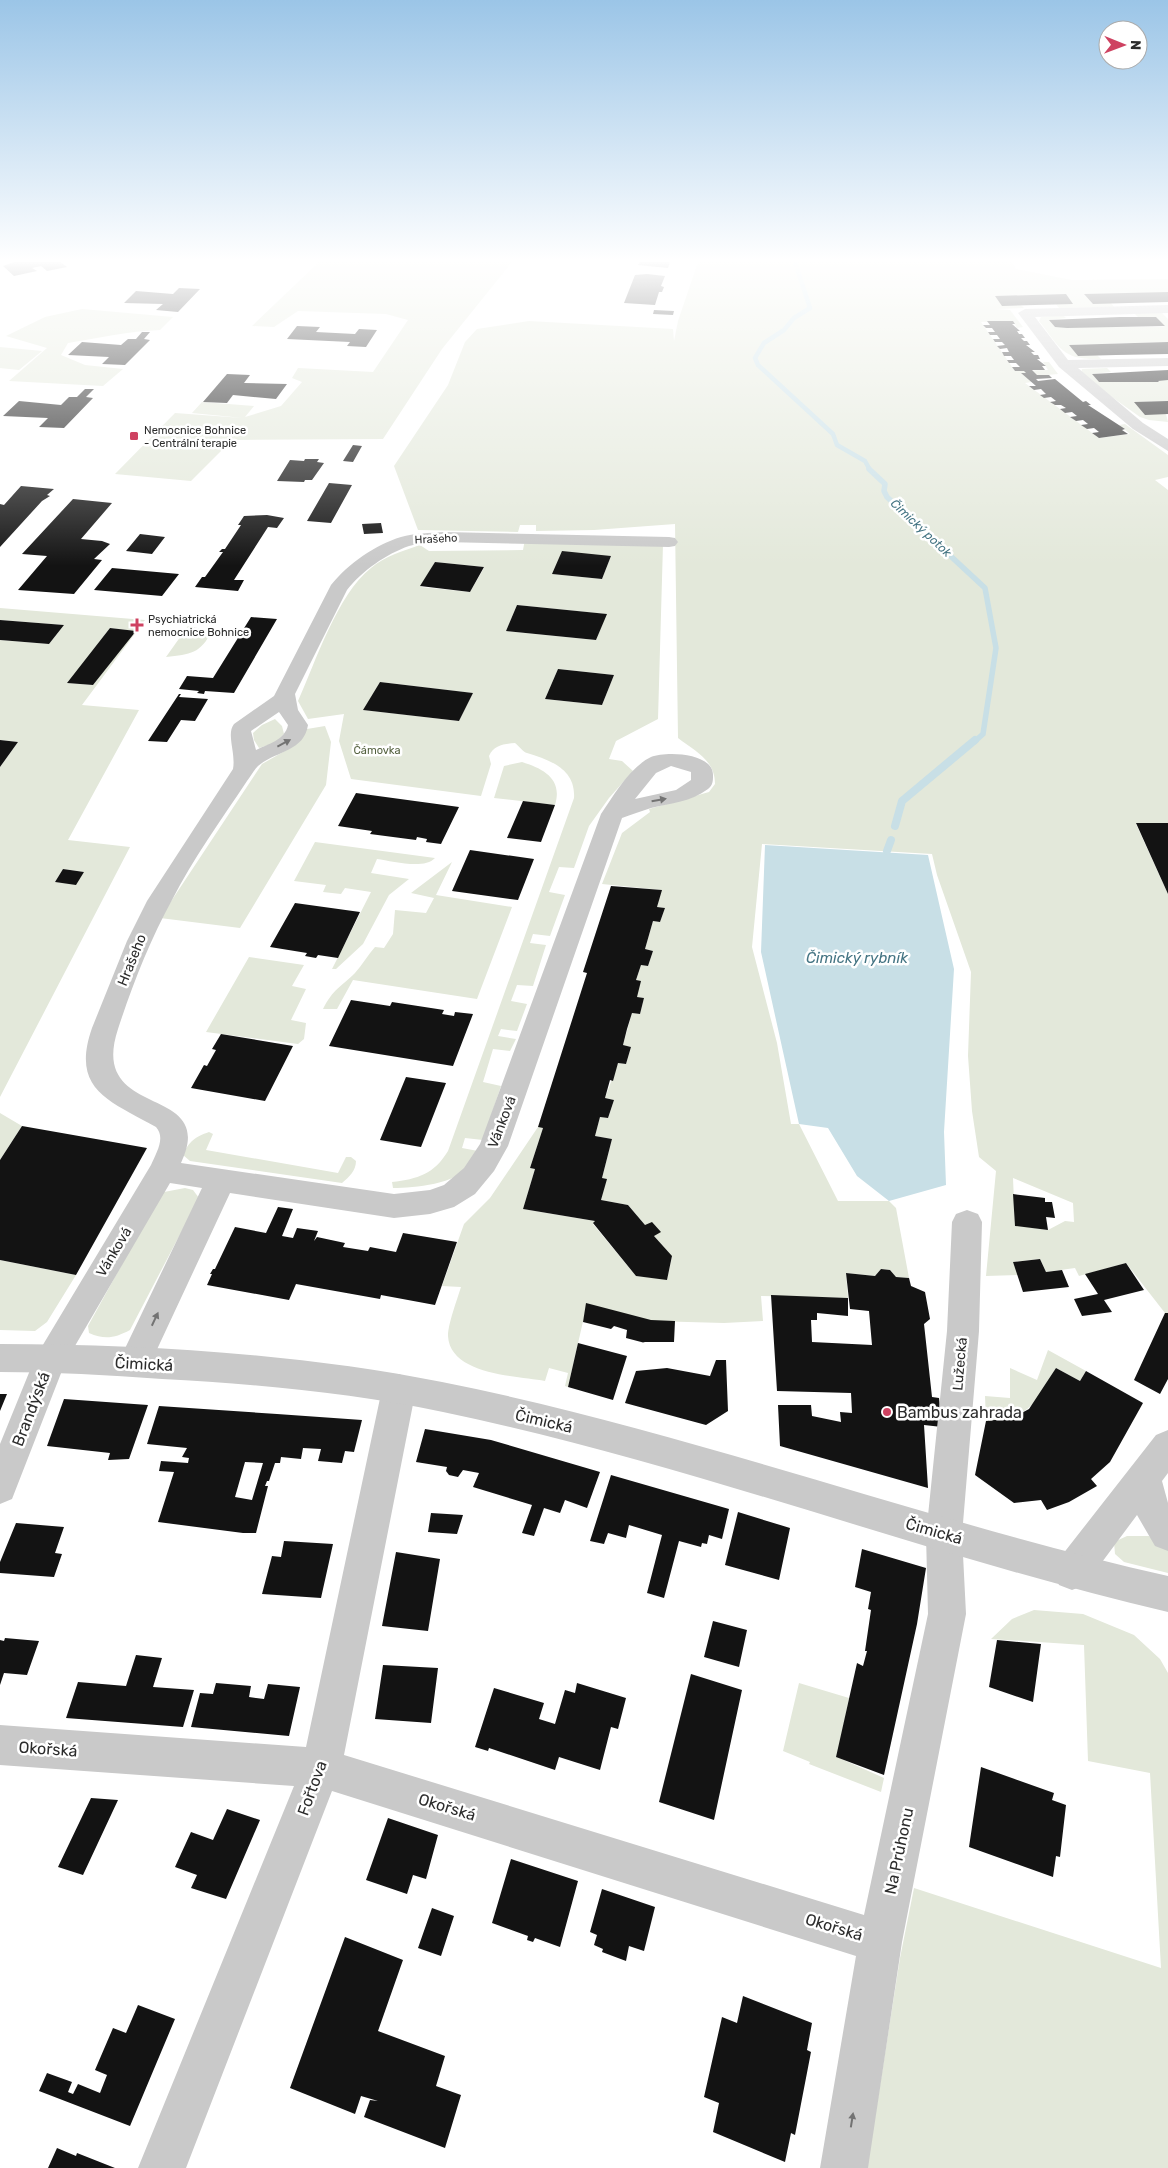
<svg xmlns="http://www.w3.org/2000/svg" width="1168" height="2168" font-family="Rubik,sans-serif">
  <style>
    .green { fill: #e3e8da; fill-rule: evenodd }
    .water { fill: #c8dfe6 }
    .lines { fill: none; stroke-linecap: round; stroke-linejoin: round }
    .stream-far2 { stroke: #c8dfe6; stroke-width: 4.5 }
    .stream-far1 { stroke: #c8dfe6; stroke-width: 5.5 }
    .stream { stroke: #c8dfe6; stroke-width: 8 }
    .building { fill: #131313; fill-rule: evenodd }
    .minor { fill: #c9c9c9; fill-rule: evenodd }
    .tertiary { fill: #c9c9c9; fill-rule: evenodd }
    .oneway { fill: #737373 }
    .poi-dot { fill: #ce4261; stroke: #fff; stroke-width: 2 }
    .labels { text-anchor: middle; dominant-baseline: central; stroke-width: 5; stroke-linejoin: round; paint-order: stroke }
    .far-poi-label { font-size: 11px; fill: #2c2c2c; stroke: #fff; text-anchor: start }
    .far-street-label { font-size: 11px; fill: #2c2c2c; stroke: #fff }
    .far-park-label { font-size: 11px; fill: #54613f; stroke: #fff }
    .far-water-label { font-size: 12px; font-style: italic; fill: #447483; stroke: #fff }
    .street-label { font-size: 14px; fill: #2c2c2c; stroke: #fff }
    .water-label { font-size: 15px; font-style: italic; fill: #447483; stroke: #fff }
    .near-street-label { font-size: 16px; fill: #2c2c2c; stroke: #fff }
    .near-poi-label { font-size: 16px; fill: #2c2c2c; stroke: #fff; text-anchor: start }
  </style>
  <rect width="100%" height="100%" fill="#fff"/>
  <path class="green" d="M319 262H512L442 349 383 439 232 440 191 481 115 474 175 413 243 418 192 413 202 402 254 406 245 417 281 406 302 382 292 378 298 368 373 372 408 320 386 314 298 311 274 327 252 326Z
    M698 262H1012L1016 269 1072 280 1168 279V292L1111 303 1114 307 1059 308 1056 304 1066 294 996 296 1021 305 1024 308 996 309 1010 310 1023 327 1017 328 1013 321 981 322 1015 371 1048 370 1043 362H1049L1058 374 1026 377 1032 382 1025 383 1099 438 1130 434 1119 425 1125 424 1168 455V477L1155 480 1168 490V823L1136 824 1168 894V1313H1165L1126 1263 1079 1276 1075 1268 1046 1272 1040 1259 1013 1262 1018 1275 986 1276 996 1171 979 1157 972 1111 968 1056 971 972 937 875 932 854 762 844 752 947 777 1043 791 1124H799L838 1201H889L896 1208 909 1278 896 1277 890 1270 881 1269 875 1276 846 1273 848 1298 761 1296 763 1321 724 1323 652 1321 587 1304 568 1387 565 1386 568 1373 549 1368 545 1381C517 1376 450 1375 448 1336 448 1324 457 1300 461 1287L442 1286 464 1224 490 1198 538 1127 543 1128 530 1168 535 1169 523 1209 595 1221 593 1224 636 1276 667 1279 672 1257 628 1205 601 1200 606 1179 602 1178 612 1139 595 1136 600 1117 608 1118 614 1100 605 1098 618 1063 626 1064 631 1047 623 1045 632 1013 640 1014 644 998 637 997 636 980 641 965 648 966 653 951 645 949 653 921 660 922 665 908 657 907 661 890 602 884 622 833 650 812 649 809 709 792 715 784C715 760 695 751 678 738L675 524 594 530 536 531V525H520L518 532 418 530 394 466 448 385 465 342 477 329 529 321 673 329 674 341 678 321ZM1013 1178 1073 1203 1074 1222 1065 1221 1048 1230 1015 1225Z
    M82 309 173 317 160 330C129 331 99 338 68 343L61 355 85 365 123 369 103 386 9 381 47 348 6 336 45 317Z
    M1134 313H1162L1168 319V342L1069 345 1078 356 1097 355 1101 359C1062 360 1061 349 1039 321L1041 317 1063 315 1066 318 1050 320 1055 327H1164L1156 317 1139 318Z
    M0 347 42 351 19 370 0 368Z
    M1107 368 1111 372 1092 374 1099 382 1168 380V401L1135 402 1145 414H1166L1168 422 1149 420 1140 417 1081 375 1082 369Z
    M525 539 663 544 658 719 616 741 609 759 622 761 633 771 609 798 589 826 574 868 559 867 549 892 565 895 550 936 533 934 530 943 546 945 533 986 517 985 511 1001 527 1004 517 1031 501 1029 498 1036 516 1039 510 1051 493 1049 483 1082 501 1086 483 1140 465 1138 462 1148 478 1151C476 1155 474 1161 471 1165 456 1184 415 1188 393 1188L392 1182C418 1179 434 1174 448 1151L574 798C576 769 550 760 527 753 523 752 519 746 515 743 503 744 494 745 489 756L491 764 481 796 351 779 339 741 344 714 308 719 298 701C316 661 337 595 371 568 385 556 403 551 420 545L429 551 523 550ZM611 556 602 579 552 574ZM435 562 484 567V568L470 592 421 587ZM517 605 606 614 596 640 506 631ZM558 669 614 675 602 705 545 699ZM380 682 472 693H473L459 721 364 710Z
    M0 608 145 620 82 705 139 710 68 840 130 847 0 1097V767L18 742 0 740V640L49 644 64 625 0 620ZM110 628 135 631 93 685 68 683ZM63 869 84 872 76 884 55 882Z
    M188 626 212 631C200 654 191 654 166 657Z
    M275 719 282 726 284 734 275 743 259 748 254 740 253 733 262 725Z
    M325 726 331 742 326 785 240 928 160 918 262 764 290 748 307 729Z
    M522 762C544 769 563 779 555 805L494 798 504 766Z
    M315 842 435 858C424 870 392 861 377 859L371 873 409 879 389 895 363 944 336 969H332L371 892 345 888 341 894 323 892 326 885 294 881Z
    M452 862 436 895 512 907 477 999 353 980 337 1009H323C333 989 341 987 355 973 362 965 368 955 375 947L384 948 393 934 395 910 426 913 434 898 411 893Z
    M249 957 304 965 292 986 306 989 291 1020 306 1023 304 1039 298 1044 206 1032Z
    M0 1113 22 1126 0 1160Z
    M209 1132 213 1134 206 1150 338 1173 346 1157H351L356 1161C356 1171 349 1177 342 1183L190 1161 183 1155C189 1141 195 1137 209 1132Z
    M185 1188 193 1190 199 1198 130 1330C115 1338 105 1340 89 1333L88 1326 159 1197 164 1192Z
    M0 1260 76 1275 47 1322 35 1331 0 1330Z
    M1048 1350 1086 1371 1080 1381 1056 1368C1034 1404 1031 1418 986 1421L985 1396 1010 1398V1368L1037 1380Z
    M1127 1536H1149L1168 1550V1573L1124 1562 1115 1554 1114 1542Z
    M1034 1610 1083 1614 1134 1635 1160 1659 1168 1673V2168H867L900 1958 914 1888 1161 1968 1150 1773 1088 1761 1084 1645 991 1639 1012 1619Z
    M799 1683 849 1698 837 1757 884 1778 881 1792 809 1764 810 1762 783 1751Z"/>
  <path class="water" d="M765 845 928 855 954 969 944 1132 946 1185 889 1201 857 1176 828 1128 799 1124 761 952Z"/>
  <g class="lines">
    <path class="stream-far2" d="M795 262 810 308 794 318 784 330 764 343 755 358 758 365 833 434 837 445 865 461 870 470"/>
    <path class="stream-far1" d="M869 469 885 484 884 491 887 497 985 588 996 648 983 734 974 742"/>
    <path class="stream" d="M895 826 902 801 975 740
      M887 851 891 840"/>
  </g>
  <path class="building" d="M14 262H60L67 267 47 271 41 266 32 268 37 271 14 276 3 266Z
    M640 262H670L668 268 638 265Z
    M647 274 665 276 661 286 664 287 662 292H659L655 305 624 303 635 275Z
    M179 288 200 289 178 312 156 310 163 304 124 303 136 291 173 294Z
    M1168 292V302L1129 303 1093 304 1084 294Z
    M1066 294 1073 304 1002 306 995 296Z
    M654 310 674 311 673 315 653 314Z
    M1120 317H1156L1165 326 1067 328 1055 327 1049 320Z
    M987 321H1013L1015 324H1012L1020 331H1017L1019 334H1022L1025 338H1021L1024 341H1027L1030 345H1026L1035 352H1031L1034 355H1038L1040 359H1037L1046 366H1042L1045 370H1032L1037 375H1049L1052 378 1036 379 1038 381 1055 379 1083 402 1086 401 1091 405H1088L1125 429 1122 430 1128 434 1099 438 1092 433 1099 432 1094 428 1087 429 1081 425 1088 424 1083 420 1076 421 1070 417 1077 416 1072 412 1065 413 1060 409 1066 408 1061 405H1055L1050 402 1056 401 1051 397 1044 398 1040 395 1046 394 1041 389 1034 390 1029 386H1036L1021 373H1026L1024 371H1015L1012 367H1020L1016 363H1009L1007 360H1014L1011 356H1004L1002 352H1009L1007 348 1000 349 997 346 1005 345 1002 342H995L993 339H1000L997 335H990L988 332H995L992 328H986L983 325H990Z
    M297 326 320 327 316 332 355 334 359 329 377 330 366 347 347 346 350 342 287 339Z
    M142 332H150L144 339 150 340 125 365 102 364 109 357 68 355 82 342 121 345 128 339H136Z
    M1168 342V354L1116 355 1078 356 1069 345Z
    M1168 370V380L1158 381 1159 382H1099L1092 374Z
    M227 374 250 375 244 383 287 384 276 399 233 395 227 403 203 402Z
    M85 389H94L86 397 93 398 64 428 39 427 48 418 3 416 19 401 61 405 69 397H77Z
    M1168 401V414L1145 415 1134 402Z
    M353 445 362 446 353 462 343 461Z
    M305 459H319L317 462 324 463 312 480H305L304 482 277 481 290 460 304 461Z
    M329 483 352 485 331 523 307 521Z
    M21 486 54 489 47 495 50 496 42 501 0 547V504L4 505Z
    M73 499 112 503 81 539 102 541 110 544 94 559 102 560 74 594 18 590 47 556 22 554Z
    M267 515 284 518 277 528 268 527 234 580H244L238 591 195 587 202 577H205L223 552H219L222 549H225L241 525H238L244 516Z
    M381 523 383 533 364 534 362 524Z
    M140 534 165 537 152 554 126 551Z
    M562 551 611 556 602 579 552 574Z
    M435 562 484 567 470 592 420 586Z
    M112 568 179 574 162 596 94 590Z
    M517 605 607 614 596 640 506 631Z
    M251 617 277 619 234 693 205 691 204 694 197 693 199 691 179 689 187 676 213 678Z
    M0 620 64 625 49 644 0 640Z
    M110 628 136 631 93 685 67 683Z
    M558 669 614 675 602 705 545 699Z
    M380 682 473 693 459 721 363 710Z
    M179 694H181L179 697 208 699 195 721 181 720 167 742 148 741Z
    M0 740 18 742 0 767Z
    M356 793 459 807 441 844 426 842 427 839 417 837 416 840 370 834 372 831 338 826Z
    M523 801 555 805 541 842 507 838Z
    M1136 823H1168V894Z
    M470 850 534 859 518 900 452 891Z
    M63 869 84 872 76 885 55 882Z
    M611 886 662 890 657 907 665 908 660 922 653 921 645 949 653 951 648 966 641 965 636 980 641 981 637 997 644 998 640 1014 632 1013 627 1029 623 1045 631 1047 626 1064 618 1063 613 1081 610 1080 605 1098 614 1100 608 1118 600 1117 595 1136 612 1139 602 1178 607 1179 601 1200 628 1205 645 1225 652 1222 661 1232 654 1236 672 1256 667 1280 636 1276 593 1223 595 1221 523 1209 535 1169 530 1168 543 1128 538 1127 587 973 583 972Z
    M295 903 360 912 338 958 318 955 316 958 305 956 307 953 270 947Z
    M351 1000 390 1006 392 1002 444 1010 442 1014 454 1016 455 1012 473 1014 453 1066 329 1046Z
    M221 1034 293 1046 265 1101 191 1088 204 1065 207 1066 216 1050 212 1049Z
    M406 1077 446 1083 421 1147 380 1140Z
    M22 1126 147 1148 76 1275 0 1260V1160Z
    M1013 1194 1045 1198V1202H1052L1055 1218 1046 1217 1048 1230 1015 1226Z
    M278 1207 293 1209 282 1236 293 1238 297 1228 318 1231 314 1241 317 1237 345 1243 343 1247 368 1251 370 1247 396 1252 403 1233 457 1242 435 1305 381 1295 380 1299 296 1284 289 1300 207 1285 212 1274H210L213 1269H215L235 1227 266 1233Z
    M1040 1259 1046 1272 1062 1270 1069 1287 1023 1292 1013 1262Z
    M1126 1263 1144 1290 1104 1300 1112 1312 1082 1316 1074 1299 1098 1294 1085 1274Z
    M881 1269 890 1270 896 1277 909 1278 911 1286 925 1292 930 1319 924 1324 932 1397 939 1398 942 1427 924 1425 928 1488 780 1446 778 1405H811L812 1416 841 1422 840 1412 852 1413 851 1393 777 1391 771 1295 848 1298V1316L817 1313V1320H811L812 1342 872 1345 869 1311 850 1309 846 1273 875 1276Z
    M586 1303 651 1320 675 1321 674 1342H643L645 1343 626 1338 627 1330 614 1326 611 1329 583 1322Z
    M1165 1313H1168V1379L1160 1394 1134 1380Z
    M578 1343 627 1356 613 1400 568 1387Z
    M716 1360H726L728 1411 706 1425 625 1403 636 1371 667 1368 710 1376Z
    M1056 1368 1080 1381 1086 1371 1143 1403 1110 1462 1091 1479 1097 1486 1069 1502 1047 1510 1041 1500 1014 1503 975 1475 986 1421 1012 1418 1029 1409Z
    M0 1394H7L0 1411Z
    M64 1399 148 1405 129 1459 108 1460 110 1453 47 1446Z
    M159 1406 277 1414 362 1420 354 1452 345 1451 342 1463 318 1461 321 1449 303 1448 301 1459 281 1457 280 1463H275L269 1481H267L265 1486H268L256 1533H243L158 1522 174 1472 159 1471 161 1461 188 1463 189 1458 182 1457 187 1448 147 1444ZM245 1462 263 1463 252 1500 235 1497Z
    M425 1429 491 1440 600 1472 587 1508 565 1500 560 1513 544 1508 534 1536 522 1533 532 1505 473 1487 479 1473 463 1470 458 1477 449 1475 446 1471 447 1467 416 1462Z
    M611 1475 729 1509 722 1539 709 1535 707 1544 702 1543 701 1547 679 1541 664 1598 647 1593 662 1535 629 1525 626 1538 608 1533 604 1544 590 1541Z
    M738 1512 790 1528 779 1580 725 1565Z
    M431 1513 463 1515 457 1534 428 1532Z
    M16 1523 64 1527 55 1553 62 1554 54 1577 0 1573V1562Z
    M284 1541 333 1544 321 1598 262 1594 272 1556 281 1557Z
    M862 1549 926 1568 917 1624 884 1775 836 1757 857 1663 863 1666 867 1651H865L871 1610 868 1609 871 1592 855 1587Z
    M396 1552 440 1559 428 1631 382 1626Z
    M713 1621 747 1630 739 1667 704 1657Z
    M5 1638 39 1641 27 1675 4 1673 0 1685V1640L4 1641Z
    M997 1640 1041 1644 1033 1702 989 1687Z
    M136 1655 162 1658 153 1687 194 1690 183 1727 66 1718 78 1682 126 1686Z
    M383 1665 438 1668 431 1723 375 1719Z
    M691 1674 742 1690 714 1820 659 1802Z
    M216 1683 251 1686 249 1697 264 1699 268 1684 300 1687 289 1736 191 1727 200 1693 213 1694Z
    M577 1683 626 1698 618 1729 611 1727 600 1770 559 1757 555 1770 489 1748 488 1751 475 1747 494 1688 544 1703 539 1719 555 1724 565 1690 575 1693Z
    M981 1767 1054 1793 1052 1800 1066 1805 1060 1857 1056 1856 1053 1877 969 1847Z
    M91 1798 118 1800 83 1875 58 1867Z
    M227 1809 260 1820 226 1899 191 1888 197 1875 175 1867 191 1832 213 1840Z
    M388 1818 438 1835 426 1879 413 1875 407 1894 366 1880Z
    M511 1859 578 1881 560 1947 535 1938 533 1942 527 1940 528 1936 492 1923Z
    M602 1889 655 1907 644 1951 629 1946 626 1961 602 1952 603 1949 594 1945 597 1935 590 1932Z
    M432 1908 454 1916 441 1956 418 1948Z
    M345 1937 403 1960 378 2031 445 2056 436 2086 461 2095 445 2148 364 2117 370 2100 378 2101 361 2096 355 2114 290 2088Z
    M743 1996 812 2023 807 2050 811 2052 795 2135 791 2133 785 2162 713 2132 719 2103 704 2097 722 2017 737 2023Z
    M138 2005 175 2019 130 2126 39 2091 47 2073 72 2082 68 2092 73 2094 78 2084 100 2093 107 2075 95 2070 113 2028 126 2033Z
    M57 2148 76 2156 77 2153 115 2168H48Z"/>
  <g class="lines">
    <path class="minor" d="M1168 305V313L1035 317 1068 360 1168 358V366L1078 368 1143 423 1168 439V451L1133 429 1059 367 1018 313 1025 309Z
      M444 532 669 537 675 538 678 542 675 546 669 547 444 542C433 543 420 543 409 546 386 554 362 571 347 590L295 694 298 710 308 725C304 752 275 751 258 766 254 770 250 777 247 781 221 820 193 859 172 900 150 940 132 986 118 1029 87 1122 219 1082 181 1163L394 1194 430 1190 444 1185 464 1168 480 1144 601 814C614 795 630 767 651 757 667 751 713 753 713 775 713 781 713 785 708 789 691 802 671 803 651 808 641 811 631 815 622 818L508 1146 494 1171 475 1194 454 1207 430 1214 394 1218 230 1193 146 1373 134 1377 122 1373 118 1363 202 1188 170 1183 65 1363 12 1499 0 1504V1444L35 1358 151 1165C156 1153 166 1138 156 1127 111 1101 70 1091 92 1028L127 941 147 901 233 769C236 753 226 734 234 724L274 696 331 585C349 563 375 545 401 537 414 533 430 533 444 532ZM279 712 288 725C285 740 268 744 256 750L251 731ZM671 766 691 772V780L676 790 635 799 656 773Z
      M967 1210 978 1214 982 1222 979 1331 962 1535 966 1614 902 1942 868 2168H820L856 1956 332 1791 186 2168H138L294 1786 0 1765V1725L306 1747 382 1389 387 1379 399 1374 411 1379 416 1389 344 1755 864 1915 928 1614 926 1535 947 1331 952 1222 956 1214Z
      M1168 1430V1473L1162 1481 1168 1503V1551L1155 1546 1137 1515 1085 1585 1072 1590 1059 1585 1054 1572 1059 1559 1156 1435Z"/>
    <path class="tertiary" d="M0 1344C144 1344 301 1354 442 1382 688 1431 924 1521 1168 1576V1612C924 1555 689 1463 443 1412 351 1393 256 1384 162 1379 108 1375 54 1372 0 1372Z"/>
  </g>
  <defs><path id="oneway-solid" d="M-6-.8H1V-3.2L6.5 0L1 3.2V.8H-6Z" transform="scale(1.25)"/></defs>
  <g class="oneway">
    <use href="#oneway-solid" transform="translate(284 743) rotate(-28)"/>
    <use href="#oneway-solid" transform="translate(659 800) rotate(-10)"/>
    <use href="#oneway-solid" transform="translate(155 1319) rotate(-65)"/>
    <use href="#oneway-solid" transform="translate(852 2120) rotate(-81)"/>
  </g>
  <linearGradient id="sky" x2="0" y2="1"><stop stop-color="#9bc5e7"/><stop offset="0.46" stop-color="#fff"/><stop offset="1" stop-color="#fff" stop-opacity="0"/></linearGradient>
  <rect width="1168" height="566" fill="url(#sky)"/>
  <g class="poi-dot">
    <rect x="129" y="431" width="10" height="10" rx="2.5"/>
    <path d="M134.5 617.5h5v5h5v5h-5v5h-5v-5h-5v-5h5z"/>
    <circle cx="887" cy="1412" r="5"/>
  </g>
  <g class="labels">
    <g class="far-poi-label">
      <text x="144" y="430">Nemocnice Bohnice<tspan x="144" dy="13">- Centrální terapie</tspan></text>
      <text x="148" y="619">Psychiatrická<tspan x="148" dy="13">nemocnice Bohnice</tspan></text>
    </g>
    <g class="far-street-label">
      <text transform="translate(436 539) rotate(-3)">Hrašeho</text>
    </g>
    <g class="far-park-label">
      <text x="377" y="750">Čámovka</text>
    </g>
    <g class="far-water-label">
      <text transform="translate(921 528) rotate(43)">Čimický potok</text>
    </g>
    <g class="street-label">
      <text transform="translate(132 960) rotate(-68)">Hrašeho</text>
      <text transform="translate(502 1122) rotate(-69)">Vánková</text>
      <text transform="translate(114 1252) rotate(-59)">Vánková</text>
      <text transform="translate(960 1364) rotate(-85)">Lužecká</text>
    </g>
    <g class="water-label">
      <text x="857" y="958">Čimický rybník</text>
    </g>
    <g class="near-street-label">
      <text transform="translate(144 1364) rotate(3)">Čimická</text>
      <text transform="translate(31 1409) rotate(-69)">Brandýská</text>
      <text transform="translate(544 1421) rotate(13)">Čimická</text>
      <text transform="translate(934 1531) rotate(16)">Čimická</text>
      <text transform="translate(48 1749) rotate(4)">Okořská</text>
      <text transform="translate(312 1788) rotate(-70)">Fořtova</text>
      <text transform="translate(447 1807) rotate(17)">Okořská</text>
      <text transform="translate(899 1851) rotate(-78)">Na Průhonu</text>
      <text transform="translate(834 1927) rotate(17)">Okořská</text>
    </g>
    <g class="near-poi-label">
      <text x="897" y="1412">Bambus zahrada</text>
    </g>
  </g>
  <g transform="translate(1123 45) rotate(91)"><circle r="24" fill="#ffffff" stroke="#ababab"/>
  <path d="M0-4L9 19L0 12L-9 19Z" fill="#ce4261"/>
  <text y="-8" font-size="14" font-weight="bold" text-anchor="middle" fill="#2c2c2c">N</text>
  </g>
</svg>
